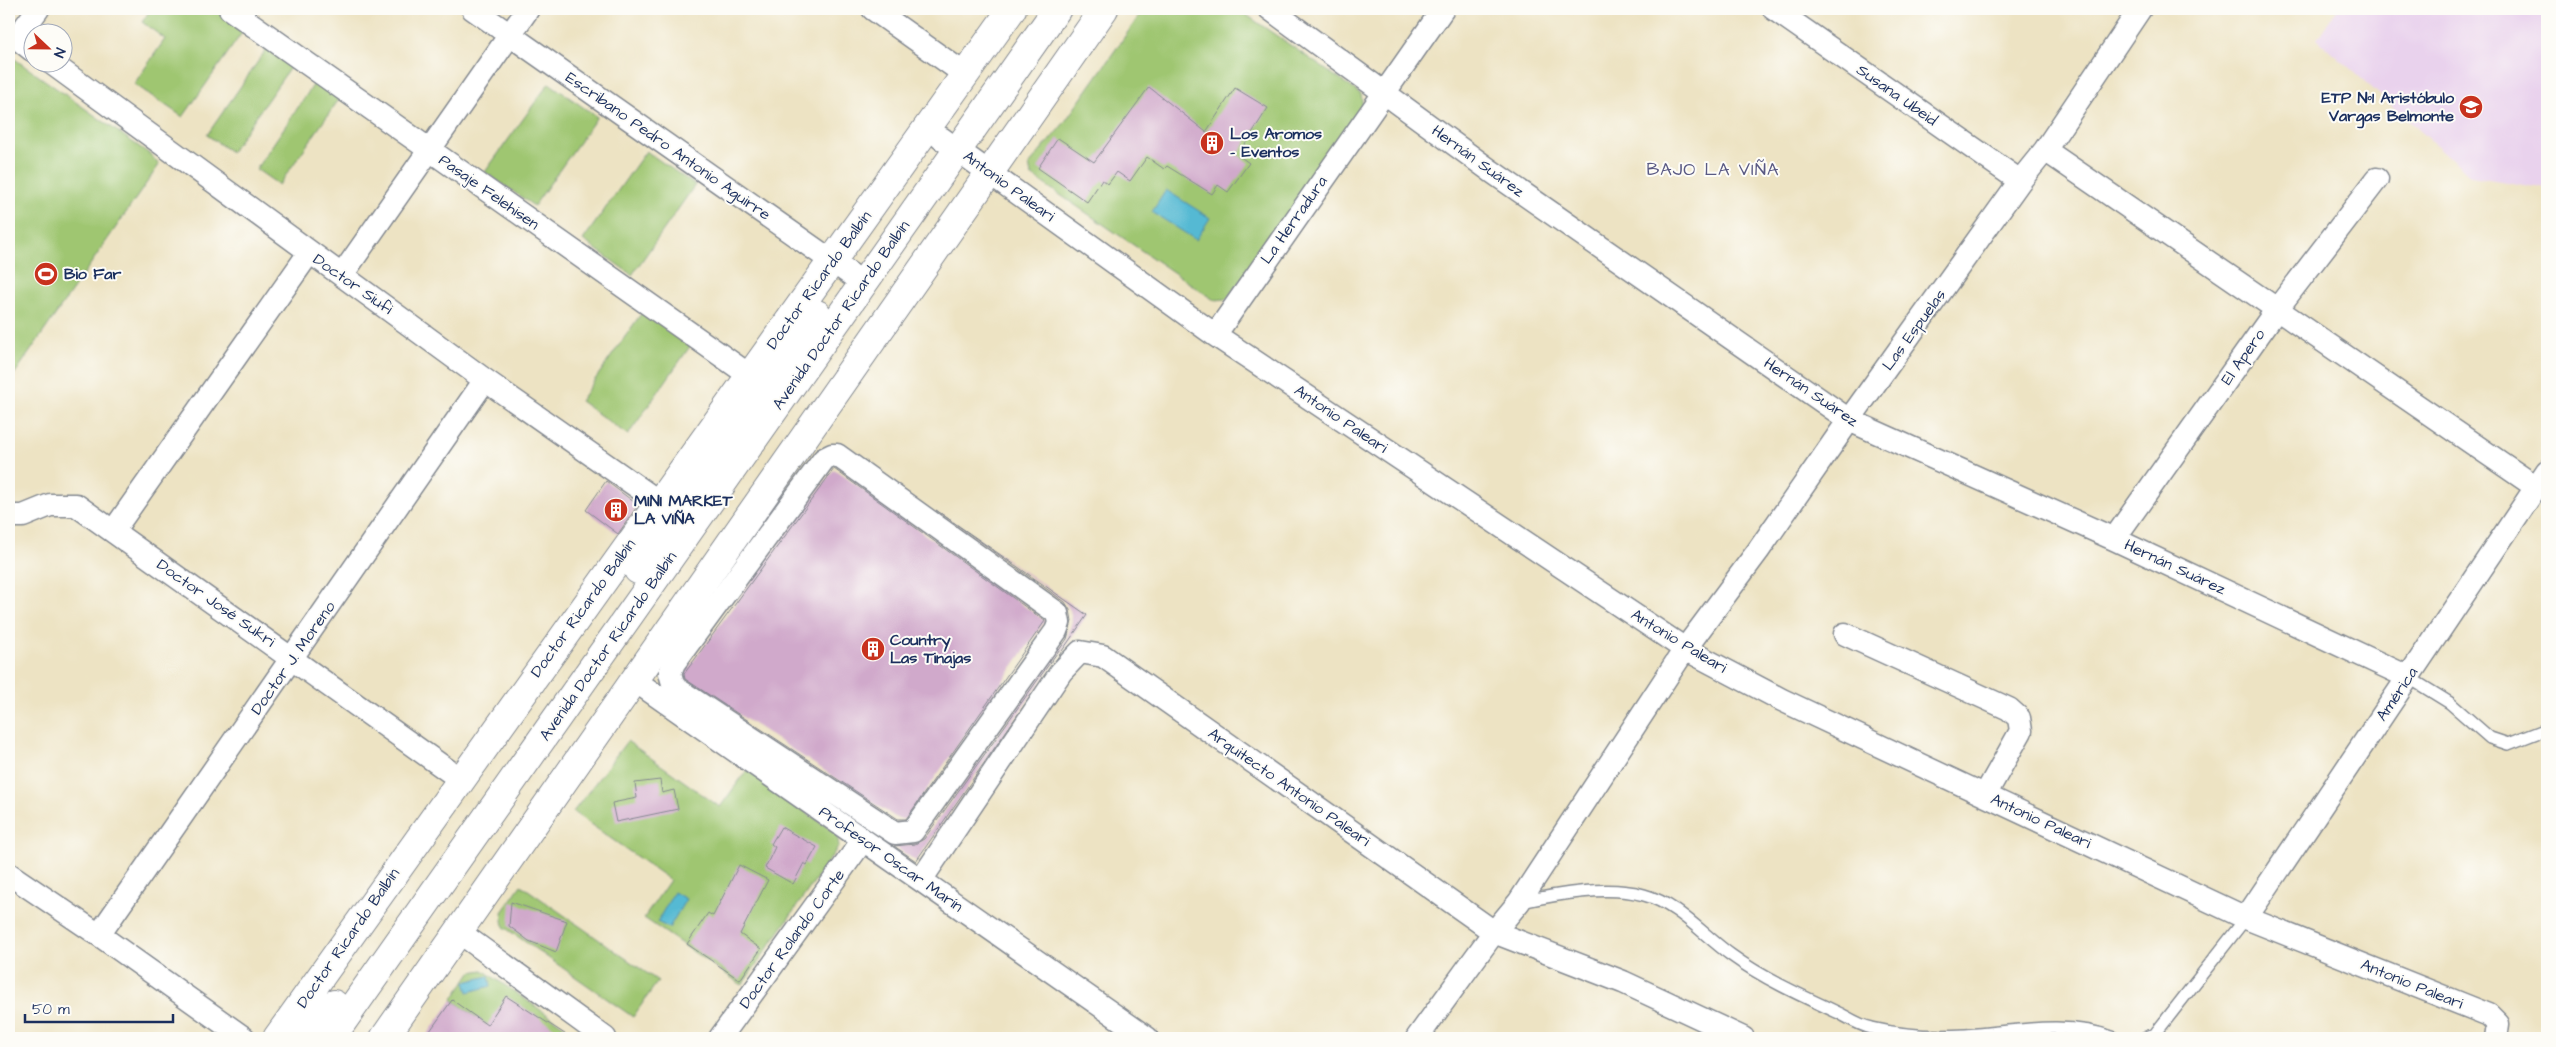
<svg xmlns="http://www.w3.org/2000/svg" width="2556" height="1047" font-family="'Architects Daughter',sans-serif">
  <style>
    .built { fill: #e9d2ed }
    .green { fill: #9fc671; stroke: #5d7a68 }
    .water { fill: #54b9d3; stroke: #387498 }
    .building { fill: #d0a9cb }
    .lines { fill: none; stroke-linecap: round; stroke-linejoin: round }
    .lane-casing { stroke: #848990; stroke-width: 14 }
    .street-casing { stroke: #848990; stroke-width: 25 }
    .secondary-casing { stroke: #848990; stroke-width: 30 }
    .lane { stroke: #fff; stroke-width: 11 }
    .street { stroke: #fff; stroke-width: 22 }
    .secondary { stroke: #fff; stroke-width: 28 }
    .labels { text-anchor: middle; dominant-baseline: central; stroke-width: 4; stroke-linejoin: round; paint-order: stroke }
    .street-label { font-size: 16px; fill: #1b2f5e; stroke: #fdfcf7 }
    .poi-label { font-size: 16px; font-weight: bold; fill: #1b2f5e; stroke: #fdfcf7; text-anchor: start }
    .neighbourhood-label { font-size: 18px; letter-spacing: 1px; fill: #5a5a84; stroke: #fdfcf7 }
  </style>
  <rect width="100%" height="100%" fill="#fdfcf7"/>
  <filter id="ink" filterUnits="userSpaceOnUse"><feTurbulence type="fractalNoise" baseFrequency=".02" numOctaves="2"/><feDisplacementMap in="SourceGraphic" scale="10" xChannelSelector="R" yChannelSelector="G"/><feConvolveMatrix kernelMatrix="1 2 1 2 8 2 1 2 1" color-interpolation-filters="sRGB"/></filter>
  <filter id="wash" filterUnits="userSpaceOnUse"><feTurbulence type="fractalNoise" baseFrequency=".0096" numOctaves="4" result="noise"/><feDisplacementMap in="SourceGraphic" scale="20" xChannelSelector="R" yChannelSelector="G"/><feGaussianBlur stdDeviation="1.12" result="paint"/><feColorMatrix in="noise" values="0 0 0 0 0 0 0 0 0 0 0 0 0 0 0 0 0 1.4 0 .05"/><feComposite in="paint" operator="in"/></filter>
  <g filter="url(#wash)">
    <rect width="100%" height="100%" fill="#ede3c3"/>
    <path class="built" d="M2337 9H2547V189L2471 176 2317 39Z"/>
    <path class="green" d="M151 9H219L246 27 183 117 134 84 165 39 142 22Z
      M1144 9H1238L1361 94 1363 108 1227 299 1214 300 1031 175 1029 165 1064 123Z
      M270 44 294 62 231 152 207 135Z
      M9 55 151 155 159 165 9 382Z
      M318 78 342 95 279 185 256 169Z
      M549 83 597 117 534 206 485 172Z
      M646 151 695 185 632 275 583 240Z
      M643 311 691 345 628 435 580 401Z
      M627 741 720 807 747 770 837 834 839 846 742 985 644 918 670 880 573 812Z
      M521 885 658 981 633 1017 504 927 502 912Z
      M483 970 581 1038H506L452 1000 471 972Z"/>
    <path class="water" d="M1166 190 1210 218 1196 240 1152 212Z
      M674 892 686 899 669 928 657 922Z
      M489 976 491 986 468 992 465 982Z"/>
    <g id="blocks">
      <path class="building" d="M1149 87 1206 132 1235 88 1268 108 1238 155 1249 163 1228 192 1218 185 1212 194 1167 166 1164 169 1147 157 1130 181 1117 172 1108 184 1102 180 1087 202 1038 168 1058 138 1094 162Z
        M834 469 1045 621 906 819H898L685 679 684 674Z
        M606 481 638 505 618 534 586 510Z
        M936 510 1087 615 916 861 894 846 915 844 924 839 1067 639 1072 621 1070 610 1065 602Z
        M660 780 662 793 674 790 678 809 616 822 612 803 637 798 635 783Z
        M781 827 817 847 807 865 804 863 793 884 765 868 775 847 771 844Z
        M739 865 768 880 740 934 761 949 740 980 687 944 708 913 713 916Z
        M511 902 567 921 556 952 529 941 509 926Z
        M506 996 571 1038H425L452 1000 487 1025Z"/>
    </g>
  </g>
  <g filter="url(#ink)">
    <use href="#blocks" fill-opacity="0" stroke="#848990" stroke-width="1"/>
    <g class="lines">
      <g class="lane-casing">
        <path id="lane" d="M2408 677 2450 703 2490 738 2508 744 2547 729
          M1521 902C1558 894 1607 885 1644 895 1678 904 1703 935 1731 955 1764 979 1804 997 1841 1014 1850 1019 1861 1026 1872 1028 1901 1035 1935 1037 1966 1035 2016 1031 2068 1020 2115 1038
          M2144 1038 2155 1034 2246 918"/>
      </g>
      <g class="street-casing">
        <path id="street" d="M230 9 749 375
          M473 9 863 283
          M873 9 966 75
          M1270 9 1491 171 1849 420 2114 539 2408 677
          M1774 9 2020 181
          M32 50 17 38 38 9
          M50 62 485 380 659 502
          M941 138 1215 335 1685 649 1782 700 2246 918 2489 1015 2498 1024 2496 1038
          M2045 150 2536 487
          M342 275 528 9
          M1215 335 1443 9
          M832 455H837L1057 613 1059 623 1056 631 913 831 895 833 674 687 670 673 674 663 824 459Z
          M9 516H23L50 505H76L460 779
          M114 530 309 253
          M2114 539 2277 309 2377 179
          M1845 634 2009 709 2019 718 2021 731 1985 795
          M634 680 1147 1038
          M9 874 99 935 244 1038
          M921 880 1061 672 1080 652 1103 656 1494 932 1623 982 1743 1038
          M2246 918 2547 471
          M459 932 605 1038
          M99 935 485 380
          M720 1038 863 840
          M1417 1038 1494 932 1519 902 1685 649 1758 551 1849 420 2020 181 2045 150 2140 9"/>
      </g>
      <g class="secondary-casing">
        <path id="secondary" d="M638 570 817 314
          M277 1038 1012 9
          M310 1038 334 1004
          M331 1038 1057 9
          M384 1038 1104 9"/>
      </g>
      <use href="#lane" class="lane"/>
      <use href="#street" class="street"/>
      <use href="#secondary" class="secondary"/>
    </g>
  </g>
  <defs>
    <g id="school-disc" transform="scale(1.25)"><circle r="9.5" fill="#c8321e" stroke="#fdfcf7"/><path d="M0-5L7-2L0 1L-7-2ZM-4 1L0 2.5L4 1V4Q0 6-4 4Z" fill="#fff"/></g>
    <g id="building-disc" transform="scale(1.25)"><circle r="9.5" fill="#c8321e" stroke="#fdfcf7"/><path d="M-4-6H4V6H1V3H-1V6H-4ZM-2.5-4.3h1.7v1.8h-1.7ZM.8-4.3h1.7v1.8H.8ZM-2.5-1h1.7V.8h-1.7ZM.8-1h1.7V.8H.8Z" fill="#fff"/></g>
    <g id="stadium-disc" transform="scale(1.25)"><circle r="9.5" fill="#c8321e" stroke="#fdfcf7"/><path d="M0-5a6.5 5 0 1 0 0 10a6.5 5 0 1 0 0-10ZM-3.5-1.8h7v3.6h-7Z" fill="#fff"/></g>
  </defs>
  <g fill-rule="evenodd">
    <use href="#school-disc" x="2471" y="107"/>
    <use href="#building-disc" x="1212" y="143"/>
    <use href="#stadium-disc" x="46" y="274"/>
    <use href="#building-disc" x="616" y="510"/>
    <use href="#building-disc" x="873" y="649"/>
  </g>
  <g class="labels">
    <g class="street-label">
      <text transform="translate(1897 95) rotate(35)">Susana Ubeid</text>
      <text transform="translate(668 146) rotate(35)">Escribano Pedro Antonio Aguirre</text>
      <text transform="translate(1478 161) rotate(36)">Hernán Suárez</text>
      <text transform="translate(1009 186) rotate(36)">Antonio Paleari</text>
      <text transform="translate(489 192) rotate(35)">Pasaje Felehisen</text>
      <text transform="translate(1294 220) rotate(-55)">La Herradura</text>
      <text transform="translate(819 280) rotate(-54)">Doctor Ricardo Balbín</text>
      <text transform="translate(353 284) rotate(35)">Doctor Siufi</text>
      <text transform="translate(841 315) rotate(-55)">Avenida Doctor Ricardo Balbín</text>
      <text transform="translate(1914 330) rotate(-54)">Las Espuelas</text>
      <text transform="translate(2243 357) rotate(-55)">El Apero</text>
      <text transform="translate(1811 392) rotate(34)">Hernán Suárez</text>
      <text transform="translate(1341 419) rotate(34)">Antonio Paleari</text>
      <text transform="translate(2175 567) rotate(25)">Hernán Suárez</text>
      <text transform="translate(216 603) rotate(35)">Doctor José Sukri</text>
      <text transform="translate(583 608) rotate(-54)">Doctor Ricardo Balbín</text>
      <text transform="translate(1679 641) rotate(31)">Antonio Paleari</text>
      <text transform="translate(608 646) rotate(-55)">Avenida Doctor Ricardo Balbín</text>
      <text transform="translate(293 658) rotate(-55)">Doctor J. Moreno</text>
      <text transform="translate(2397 694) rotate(-56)">América</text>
      <text transform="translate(1289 787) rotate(35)">Arquitecto Antonio Paleari</text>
      <text transform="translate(2041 821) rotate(25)">Antonio Paleari</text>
      <text transform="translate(891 859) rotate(35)">Profesor Oscar Marín</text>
      <text transform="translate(348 938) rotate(-55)">Doctor Ricardo Balbín</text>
      <text transform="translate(792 939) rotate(-54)">Doctor Rolando Corte</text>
      <text transform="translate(2412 984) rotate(22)">Antonio Paleari</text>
    </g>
    <g class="poi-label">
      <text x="2454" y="98" text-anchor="end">ETP Nº1 Aristóbulo<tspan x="2454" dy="18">Vargas Belmonte</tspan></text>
      <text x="1230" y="134">Los Aromos<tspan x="1230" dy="18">- Eventos</tspan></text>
      <text x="64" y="274">Bio Far</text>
      <text x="634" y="501">MINI MARKET<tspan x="634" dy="18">LA VIÑA</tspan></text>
      <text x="890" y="640">Country<tspan x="890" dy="18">Las Tinajas</tspan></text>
    </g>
    <g class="neighbourhood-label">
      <text x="1713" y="169">BAJO LA VIÑA</text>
    </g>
  </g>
  <rect width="2556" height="1047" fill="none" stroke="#fdfcf7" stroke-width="30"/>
  <g transform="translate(48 48) rotate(112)"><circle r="24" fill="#fdfcf7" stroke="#a3aaba"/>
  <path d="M0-4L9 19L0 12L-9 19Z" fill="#c8321e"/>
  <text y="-8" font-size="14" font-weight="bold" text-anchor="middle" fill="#1b2f5e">N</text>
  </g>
  <path d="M25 1014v8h148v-8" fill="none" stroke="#1b2f5e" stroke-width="2.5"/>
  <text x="32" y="1014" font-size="15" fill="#1b2f5e" stroke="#fdfcf7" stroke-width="4" paint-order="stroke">50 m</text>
</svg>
